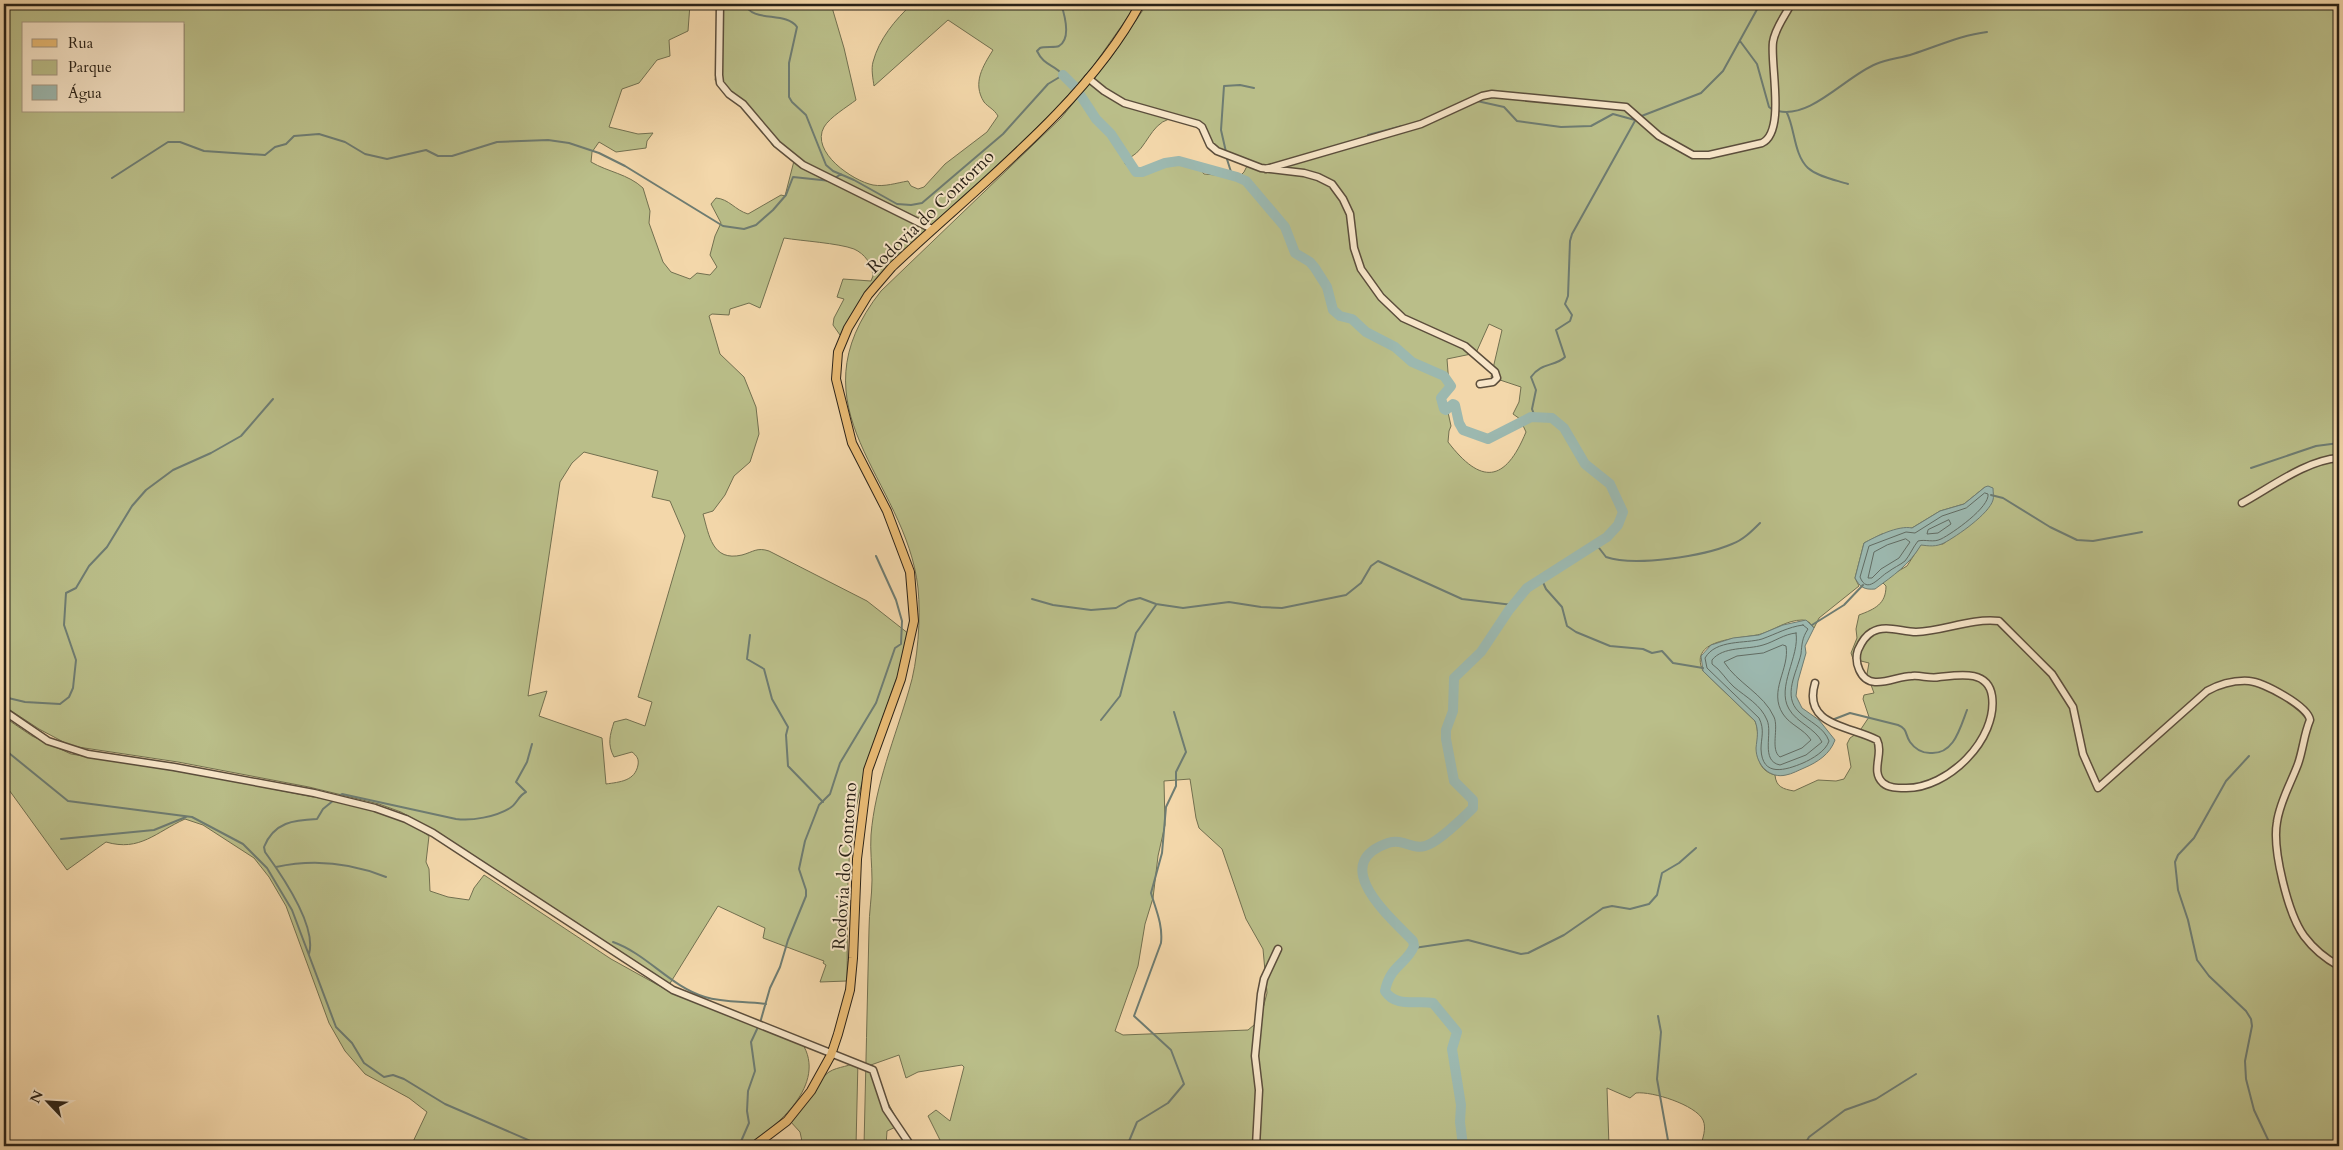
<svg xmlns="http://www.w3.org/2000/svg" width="2343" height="1150" font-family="Cardo,serif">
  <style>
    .green { fill: #babe89; stroke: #727050; fill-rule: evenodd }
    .water { fill: #9cb8af; stroke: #6e7c72 }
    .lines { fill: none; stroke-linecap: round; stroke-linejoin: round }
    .shore { stroke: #626c63; stroke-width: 1 }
    .stream { stroke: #6e7c72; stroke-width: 2 }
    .river { stroke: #9cb8af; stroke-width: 10 }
    .minor-casing { stroke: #5c4e3c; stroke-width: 9 }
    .major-casing { stroke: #292117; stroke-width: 10 }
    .minor { stroke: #f7e5c8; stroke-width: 6 }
    .major { stroke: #eabc75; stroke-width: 8 }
    .labels { text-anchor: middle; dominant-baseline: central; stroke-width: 4; stroke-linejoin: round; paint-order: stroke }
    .street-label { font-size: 18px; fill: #292117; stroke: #f7e5c8 }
  </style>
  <rect width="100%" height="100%" fill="#f3d7aa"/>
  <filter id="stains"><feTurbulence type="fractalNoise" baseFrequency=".004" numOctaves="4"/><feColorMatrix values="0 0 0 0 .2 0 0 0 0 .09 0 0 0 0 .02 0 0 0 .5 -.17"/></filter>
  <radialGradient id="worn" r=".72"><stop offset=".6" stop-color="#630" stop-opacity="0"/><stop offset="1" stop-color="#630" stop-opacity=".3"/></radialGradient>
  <path class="green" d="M4 4H690L688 31 669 40 670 56 657 60 639 83 622 89 609 127 638 134 653 133 647 141 646 148 616 152 599 142 592 152 591 162C608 172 628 174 643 188L650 211 649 223 663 262 671 272 690 279 697 273 710 275 717 267 710 255 715 236 721 223 711 204 716 198C729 199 735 210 748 214L781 195 785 196 795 157 773 146 747 107 727 95 715 80 723 30 720 4H831L844 48 856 100C847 107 830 117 824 127 810 152 853 181 873 185 885 187 896 183 908 181L911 186 918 189 924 187 945 164 987 132 998 116C994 109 988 107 984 102 972 83 983 66 993 50L948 20 874 86C873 79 871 69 873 62 879 39 895 20 912 4H1137L1094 65 1056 109 881 277 846 337 840 335 833 325 834 318 844 299 837 297 843 279 871 281 873 276C872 264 865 254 854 249 838 243 802 241 784 238L760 308 749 303 730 309 729 315 712 314 709 316 720 354 744 377 756 407 759 434 750 462 734 476 725 495 713 511 703 514C709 535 712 562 742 555 753 552 757 547 769 551L867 601 909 634 905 655C887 708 864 762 854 818 845 871 848 927 847 981L820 982 826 965 823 963 824 961 763 938 765 928 718 906 669 985 430 828 401 812 379 804 309 787 178 762 71 746 39 729 4 706ZM24 24H184V111H24ZM584 452 658 471 652 497 670 501 685 536 638 697 652 702 645 726 626 719 614 722C610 735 607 744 614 757L632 752C637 756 639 759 638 765 635 781 620 782 606 784L602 738 539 716 547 691 528 696 560 482 572 463Z
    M1147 4H2339V393L2337 408 2339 428V1146H1701C1702 1139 1707 1129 1703 1120 1696 1105 1652 1091 1636 1093L1630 1098 1607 1088 1609 1146H934L941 1142 928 1116 936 1110 950 1121 964 1067 962 1065 918 1072 906 1078 899 1055 868 1066 900 1125 887 1131 886 1146H864C866 1074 867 1001 869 929 869 912 872 896 872 880 872 865 870 850 871 835 875 785 895 738 909 690 918 662 921 617 918 588 906 478 788 409 881 291L1061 118 1112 56ZM1169 119 1199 127 1217 153 1248 164 1244 172 1239 177 1204 174 1200 169C1190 163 1172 164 1161 167 1151 170 1144 179 1134 173L1125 164 1127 156 1131 157C1147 148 1150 125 1169 119ZM1489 324 1502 330 1491 377 1521 387 1519 402 1513 414 1520 419 1526 432C1505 483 1481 485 1448 442L1449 431 1451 426 1444 394 1449 385 1447 359 1476 353ZM1985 487 1987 510 1943 544H1921L1907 566 1888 577 1883 583 1886 586C1886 604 1875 609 1859 615L1856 629 1857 638 1851 653 1853 659 1869 663 1867 674 1874 693 1864 695 1863 699 1869 717 1859 732 1850 738 1847 744 1851 767 1844 779 1836 781 1818 780 1794 791C1783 789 1776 787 1775 775 1748 768 1763 739 1755 721L1703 671C1687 637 1744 639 1761 634 1774 630 1787 620 1802 620 1807 620 1811 623 1814 628L1819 618 1859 586 1855 578 1864 543 1882 534 1912 528 1940 511 1964 504ZM1190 779 1196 818 1199 828 1222 849 1246 919 1263 949 1267 993 1260 1020 1248 1030 1123 1035 1115 1031 1138 966 1145 924 1153 898 1158 856 1165 825 1164 781Z
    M4 717 32 736 71 754 195 774 371 808 410 823 429 836 426 862 429 869 430 891 448 897 469 900 474 888 484 875 611 959 665 989 802 1043C828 1084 777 1127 746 1146H438L436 1144 432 1146H411L427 1112 409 1098 365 1074 345 1051 329 1023 286 906 269 877 254 858 203 825 185 819C156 832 140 852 106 842L67 870 4 783Z
    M858 1060 856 1146H803L800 1132 790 1121C802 1105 813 1083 829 1072 838 1066 852 1067 858 1060Z"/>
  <path class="water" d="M1988 486 1993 488C1993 492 1994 497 1993 500 1989 514 1957 536 1944 543 1936 547 1929 546 1921 545 1909 565 1894 575 1875 589 1864 590 1860 587 1855 578L1864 543C1875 537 1898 525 1912 528L1940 511 1964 504 1985 487Z
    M1806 620 1814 628 1805 646 1806 653 1798 681 1796 696 1802 708 1819 720 1835 740C1830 754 1818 762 1804 768 1799 770 1792 774 1786 775 1770 779 1756 765 1756 748 1757 738 1759 731 1755 721L1703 671 1701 656 1711 645 1733 638 1759 635 1783 625Z"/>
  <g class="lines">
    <path class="shore" d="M1985 493 1988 494C1990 507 1953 533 1941 539 1933 543 1926 539 1918 541 1913 547 1910 555 1905 561 1900 565 1893 568 1888 572 1879 577 1867 595 1860 577L1869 546 1906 532 1915 533 1942 516 1966 508Z
      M1949 520 1951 524 1938 533 1927 534 1928 530Z
      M1906 539 1910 542 1899 558 1881 569 1872 578H1868L1874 552 1887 545Z
      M1803 625 1808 629C1802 638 1802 644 1801 654 1797 672 1782 696 1799 712 1809 722 1824 727 1829 741 1826 751 1812 759 1803 763 1786 770 1762 778 1761 749 1761 738 1765 730 1759 718L1707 668 1705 658C1716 639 1745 644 1762 639 1776 634 1788 627 1803 625Z
      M1796 633C1800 656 1776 687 1789 709 1797 723 1815 728 1822 742L1806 755 1780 765C1760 761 1773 733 1767 720 1761 705 1746 697 1734 687 1726 680 1721 670 1712 664V660C1723 646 1747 650 1763 645 1774 642 1784 634 1796 633Z
      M1783 645 1786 646C1790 669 1768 691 1783 714 1790 725 1804 729 1811 740L1802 748 1780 757C1770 750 1779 728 1774 717 1764 694 1737 683 1724 662L1737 656 1763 653Z"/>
    <path class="stream" d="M745 4C752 23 786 11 797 27L789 63V97L792 102 806 115 826 165 833 171 854 180 897 204 911 205 922 203 1003 134 1048 84 1063 75C1054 64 1044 66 1037 51L1040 48C1045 46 1055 48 1059 46 1072 38 1064 13 1061 4
      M1079 4H1085
      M1740 41 1757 64 1769 107 1773 110
      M1477 101 1504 107 1517 121 1561 127 1591 126 1613 114 1635 120
      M1778 111C1811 119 1846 76 1876 64 1888 59 1901 58 1913 54 1938 46 1961 35 1987 32
      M1787 113C1795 129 1794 155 1808 168 1818 177 1836 180 1848 184
      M1639 117 1701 93 1723 71 1760 4
      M1414 123 1424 120
      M1368 135 1402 126
      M1226 152 1221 130 1224 86 1240 85 1254 88
      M1226 156 1232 175
      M112 178 168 142H180L204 151 265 155 275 147 286 144 294 136 319 134 345 142 365 154 387 159 426 150 438 156H452L497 142 548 140 569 143 599 153 625 166 723 226 744 229 756 225 773 210 786 195 793 177 831 181
      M835 178 841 174
      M4 180 7 179
      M1535 417 1532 409 1536 390 1531 377C1541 362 1555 367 1565 357L1556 330 1570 321 1572 315 1565 304 1568 296 1570 241 1572 234 1636 119
      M2251 468 2316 446 2339 443
      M1991 495 2003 498 2050 527 2077 540 2093 541 2142 532
      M1596 544 1606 557C1635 567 1704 556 1732 544 1743 540 1752 531 1760 523
      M1541 578 1546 589 1562 607 1567 626 1576 632 1610 646 1643 649 1652 653 1662 651 1673 663 1703 668
      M1032 599 1053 605 1091 610 1116 608 1128 601 1140 598 1156 604 1183 608 1229 602 1261 607 1282 608 1346 595 1361 583 1371 566 1378 561 1462 599 1513 605
      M1812 625 1844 605 1863 585
      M750 635 747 659 764 669 772 699 788 727 786 735 788 766 823 802
      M4 697 25 702 60 704 69 697 73 688 76 660 64 625 66 593 76 588 89 566 107 547 132 506 146 490 173 470 211 453 241 436 273 399
      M1101 720 1120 696 1136 633 1156 605
      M1832 720 1850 713 1898 725C1908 729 1905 735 1910 742 1915 749 1922 753 1930 753 1954 755 1960 728 1967 710
      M4 749 68 801 192 817 243 844 267 868 292 910 336 1027 352 1043 364 1063 384 1077 393 1075 404 1079 445 1104 542 1146
      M2249 756 2226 781 2194 838 2178 855 2175 862 2178 890 2188 920 2197 960 2209 976 2246 1011 2251 1019 2252 1026 2245 1061 2246 1079 2254 1110 2271 1146
      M337 797 342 794 456 819C472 821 495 817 510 808 517 804 518 796 526 792L516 782 527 762 532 744
      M61 839 154 830 186 817
      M276 867C313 859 351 863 386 877
      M613 942C647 954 671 987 705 997 724 1003 747 1001 766 1004
      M1414 948 1468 940 1521 954 1528 953 1564 935 1603 908 1612 906 1630 909 1649 904 1657 895 1662 873 1679 863 1696 848
      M309 954C317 926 281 874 265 852L264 847C274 822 294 820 317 819L323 809 334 800
      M1658 1016 1661 1032 1657 1079 1669 1146
      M760 1023 770 988 780 967 788 940 806 896V890L799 869 805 841 819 805 830 794 840 763 876 703 895 648 901 644 902 621 896 600 876 556
      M739 1146 749 1123 747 1111 748 1091 755 1071 751 1042 758 1027
      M1127 1146 1137 1122 1168 1103 1184 1084 1171 1050 1134 1016 1161 943C1163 925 1156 910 1151 893L1162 853 1166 807 1176 786V772L1186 752 1174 712
      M1804 1146 1809 1137 1845 1110 1876 1099 1916 1074"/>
    <path class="river" d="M1063 75 1075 87 1096 119 1111 134 1136 172H1142L1165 163 1179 161 1237 177 1246 181 1285 227 1295 253 1310 262 1315 268 1327 287 1333 310 1340 316 1352 319 1366 332 1395 347 1412 362 1444 376 1451 386 1441 398 1444 409 1446 410 1453 404 1455 405 1459 423 1463 430 1488 439 1531 417 1552 418 1564 428 1585 464 1610 484 1623 512 1618 525 1607 537 1527 588 1509 610 1481 652 1454 678 1453 711 1446 730V739L1454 781 1473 800V808C1464 817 1437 843 1425 846 1412 850 1404 838 1388 843 1327 864 1391 918 1413 941L1414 946C1407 964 1390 965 1385 991 1396 1008 1416 1000 1433 1003L1457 1032 1452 1049 1461 1105 1460 1122 1463 1146"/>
    <g class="minor-casing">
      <path id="minor" d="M720 4 719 75 720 83 729 94 743 104 777 144 803 165 932 229
        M1088 78 1104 91 1124 103 1198 124 1202 127 1210 145 1217 151 1261 168 1304 173 1318 177 1332 184 1343 199 1350 214 1354 248 1361 269 1381 297 1403 318 1465 346 1495 372 1497 378 1493 382 1480 384
        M1266 169 1421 124 1482 96 1492 94 1626 107 1659 136 1693 155H1709L1762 143C1786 132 1770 64 1773 42 1775 28 1785 16 1791 4
        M2242 503C2270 488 2306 460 2339 458
        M1815 683C1802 726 1851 726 1877 740 1884 754 1870 771 1883 783 1889 788 1897 788 1905 788 1948 789 1998 739 1992 696 1988 669 1958 675 1939 677 1930 679 1921 675 1912 676 1900 676 1888 683 1875 682 1860 681 1854 662 1858 650 1861 643 1865 636 1872 632 1885 624 1902 632 1916 632 1944 631 1970 618 1999 621L2052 674 2073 707 2083 754 2098 788 2207 691C2220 684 2233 680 2249 681 2263 682 2308 706 2310 720 2304 734 2303 750 2298 764 2291 783 2280 801 2277 822 2272 849 2288 914 2304 936 2313 948 2326 959 2339 966
        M4 711 48 741 88 754 174 767 314 793 375 808 406 819 433 833 673 990 873 1070 886 1109 911 1146
        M1256 1146 1259 1090 1255 1056 1261 994 1264 979 1278 949"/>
    </g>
    <g class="major-casing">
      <path id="major" d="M754 1146 787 1121 811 1091 831 1055 838 1034 850 990 853 958 857 859 868 770 901 679 914 621 910 572 887 511 852 443 836 379 838 352 848 328 868 295 892 267C974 189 1087 104 1140 4"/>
    </g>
    <use href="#minor" class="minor"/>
    <use href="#major" class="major"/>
  </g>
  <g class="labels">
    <g class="street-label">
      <text transform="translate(931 212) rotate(-44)">Rodovia do Contorno</text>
      <text transform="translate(845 866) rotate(-86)">Rodovia do Contorno</text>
    </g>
  </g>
  <rect width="2343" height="1150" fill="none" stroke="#f3d7aa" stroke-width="20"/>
  <rect x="5" y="5" width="2333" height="1140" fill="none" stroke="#292117" stroke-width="2.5"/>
  <rect x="10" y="10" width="2323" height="1130" fill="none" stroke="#292117"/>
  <rect x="22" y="22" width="162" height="90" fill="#f7e5c8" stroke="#a59781"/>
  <rect x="32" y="39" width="25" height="8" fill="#eabc75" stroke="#a59781"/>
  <text x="68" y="48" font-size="15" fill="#292117">Rua</text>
  <rect x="32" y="60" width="25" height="15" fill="#babe89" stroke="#a59781"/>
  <text x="68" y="72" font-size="15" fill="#292117">Parque</text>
  <rect x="32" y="85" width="25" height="15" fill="#9cb8af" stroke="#a59781"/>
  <text x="68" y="98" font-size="15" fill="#292117">Água</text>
  <g transform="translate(48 1102) rotate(295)" stroke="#f7e5c8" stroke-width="4" paint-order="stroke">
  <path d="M0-4L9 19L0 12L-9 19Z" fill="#292117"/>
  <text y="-8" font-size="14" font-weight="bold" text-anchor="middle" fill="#292117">N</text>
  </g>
  <rect width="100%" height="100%" filter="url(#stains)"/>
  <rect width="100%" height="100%" fill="url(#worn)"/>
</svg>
